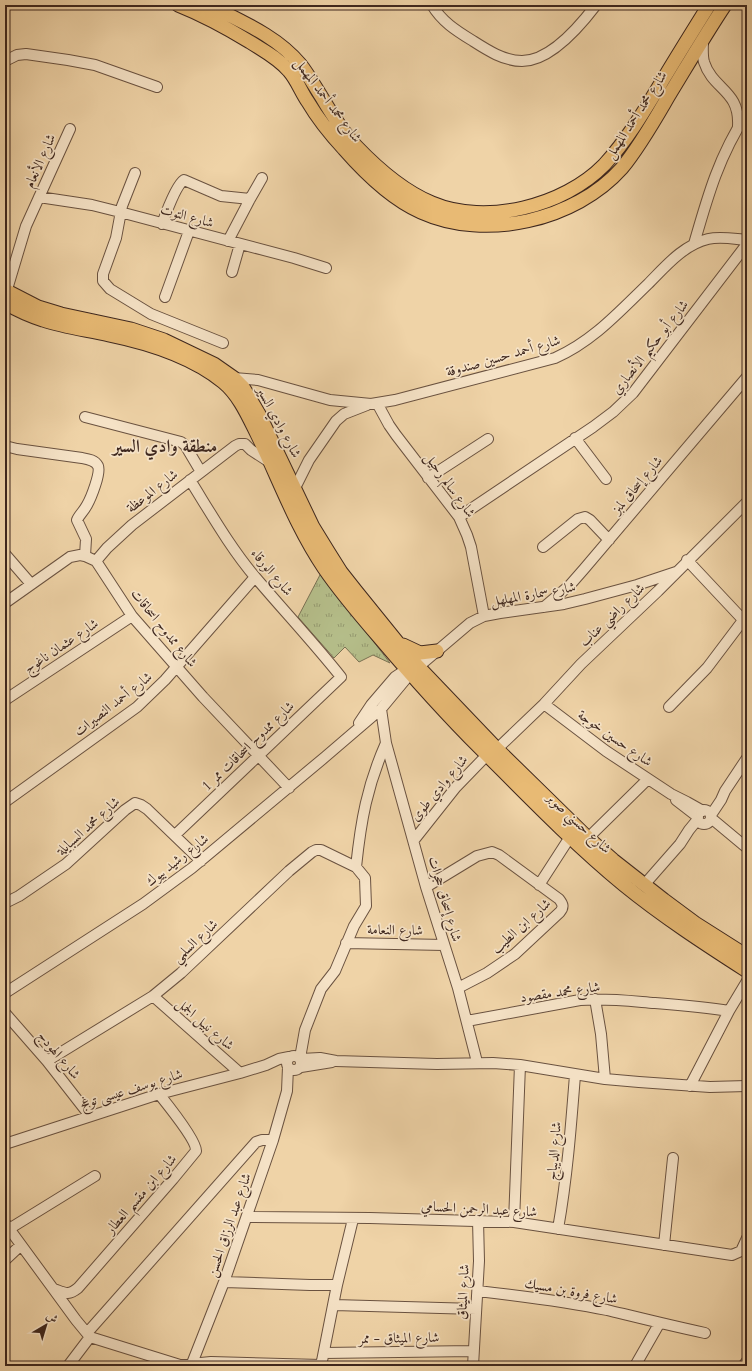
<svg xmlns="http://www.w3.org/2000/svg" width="752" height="1371" font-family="Cardo,Amiri,serif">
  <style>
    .grass { fill: url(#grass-tufts); stroke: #7a7254 }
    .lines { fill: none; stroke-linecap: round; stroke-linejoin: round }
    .minor-casing { stroke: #6a5240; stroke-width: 12 }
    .major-casing { stroke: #3e271e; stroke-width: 15 }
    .minor { stroke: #f5e2c6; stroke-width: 10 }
    .major { stroke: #e8ba74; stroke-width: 13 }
    .labels { text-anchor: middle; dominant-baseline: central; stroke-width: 3.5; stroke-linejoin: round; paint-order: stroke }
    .street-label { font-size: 14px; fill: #3e271e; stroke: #f5e2c6 }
    .district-label { font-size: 18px; font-weight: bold; fill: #3e271e; stroke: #f5e2c6 }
  </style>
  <defs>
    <pattern id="grass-tufts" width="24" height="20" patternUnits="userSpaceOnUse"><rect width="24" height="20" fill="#b5be8a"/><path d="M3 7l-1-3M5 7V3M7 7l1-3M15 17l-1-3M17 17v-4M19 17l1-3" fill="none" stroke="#959a70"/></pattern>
  </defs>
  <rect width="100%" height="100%" fill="#efd3a7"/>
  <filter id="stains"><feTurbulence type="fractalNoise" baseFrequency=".005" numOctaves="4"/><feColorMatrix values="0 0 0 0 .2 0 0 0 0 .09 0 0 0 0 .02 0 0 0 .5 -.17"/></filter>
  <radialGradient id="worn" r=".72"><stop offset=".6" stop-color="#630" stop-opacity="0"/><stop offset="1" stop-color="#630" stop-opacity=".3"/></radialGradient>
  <path class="grass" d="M321 573 390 663 373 655 359 662 345 647 334 658 298 617Z"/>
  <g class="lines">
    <g class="minor-casing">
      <path id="minor" d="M432 5C442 22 457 31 473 41 487 50 504 61 522 61 550 61 580 26 596 5
        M703 40C703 47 702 55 704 62 713 90 740 90 738 126
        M5 61 17 55 26 54 68 60 95 65 157 87
        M135 173 122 206 116 238 103 274V281L110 289 151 314 223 343
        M39 197 92 205 120 212 294 258 326 268
        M162 224C166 213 176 185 184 180L221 196 250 199
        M228 241 250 199 262 178
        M694 244C708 195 719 156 747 113
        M232 272 240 244
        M5 296 26 226 70 129
        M165 297 189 231
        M234 378 258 380 330 400 371 404 395 400 555 358C592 342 619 312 648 284 665 267 683 245 708 239 721 236 734 239 747 240
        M377 403 389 425 396 435 459 517 467 535 471 547 484 616
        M85 417 181 442 185 445 201 472
        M575 438 606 479
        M5 446 17 449 82 458C88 459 95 460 98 466 101 473 91 498 87 505 84 511 79 515 77 520L86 539 85 556
        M428 478 488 439
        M295 488 309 460 336 421 344 414 367 405
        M459 517 593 427 613 412 633 393 747 244
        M543 547 578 519 585 517 590 520 609 540
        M5 554 31 584
        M687 560 747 624
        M96 561 107 548 132 525 235 446 239 444H245L251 450 271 463
        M5 603 70 557 80 555 85 556 96 561 132 616 203 697 289 788
        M544 607 570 585 584 569 747 377
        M5 700 132 616
        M544 704 606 751 671 794 687 802 703 811
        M669 707 707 668 747 615
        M381 709 386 743 426 887 458 988 477 1062
        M359 723 371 705 395 677 401 673 410 674
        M497 749 544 704 581 664 658 591 747 502
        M676 800 698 817
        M5 802 137 707 165 680 255 577
        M697 817a7 7 0 1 1 14 0a7 7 0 1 1-14 0Z
        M711 815 721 800 725 791 747 758
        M711 818 747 848
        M175 835 341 677C314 643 284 611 256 578 231 549 210 512 190 480
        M588 838 648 779
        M414 840 456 787 487 755
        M539 885 570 837
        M644 885 680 844 689 830 698 819
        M426 887 477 856 492 852 499 855 559 899C563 904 564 907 560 912L515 954 487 973 458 988
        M5 903 19 896 66 864 125 810 135 803 141 805 147 809 201 861
        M346 943 444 945
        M5 993 143 904 192 868 325 757 381 709 410 674 470 623 484 616 500 613 564 604 585 599 637 585 676 572
        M153 996 240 1073
        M595 999 601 1034 605 1079
        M5 1013 47 1061 90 1116
        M467 1021 580 1000C606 998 630 1001 655 1003 680 1005 705 1007 729 1011
        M287 1063a7 7 0 1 1 14 0a7 7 0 1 1-14 0Z
        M300 1058 305 1030 321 989 335 971 354 926 366 906 365 878 356 867C361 820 367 786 386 743
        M301 1059 320 1058 336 1061 437 1064 493 1063 520 1065 605 1079 639 1082 710 1087 747 1086
        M47 1061 153 996 181 973 289 871 312 852 316 850H321L356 867
        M301 1067 332 1062
        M690 1086 729 1011 747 981
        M5 1144 159 1094 240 1073 266 1065 279 1059 289 1057
        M247 1217 370 1218 514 1222 732 1255 741 1251 747 1238
        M514 1222 520 1065
        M5 1223 76 1320 90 1337 180 1365 211 1362 321 1365
        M9 1229 95 1176
        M558 1229C567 1178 571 1127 575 1075
        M664 1245 673 1158
        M5 1260 21 1245
        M224 1282 310 1285H337
        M54 1289C65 1293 68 1296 78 1288L173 1179 196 1151C197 1141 167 1104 159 1094
        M478 1291C521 1296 564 1301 607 1310 640 1318 672 1326 705 1333
        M334 1305 476 1309
        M87 1333 256 1142 262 1140H273
        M324 1353 473 1351
        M68 1366 90 1337
        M191 1366 224 1282 273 1140 287 1091 288 1067
        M321 1366 337 1285 353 1219
        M473 1366 479 1261 478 1220
        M635 1366 659 1324
        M743 1366 747 1361"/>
    </g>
    <g class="major-casing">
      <path id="major" d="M178 5C203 15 227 28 250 42 264 51 278 58 289 71 297 80 301 92 308 102 318 119 331 135 344 149 365 173 391 199 421 212 485 241 575 221 622 168 640 146 654 121 668 97 687 66 705 35 725 5
        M209 5C240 21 277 36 300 64 308 74 314 85 321 96 331 113 342 131 356 146 378 169 403 191 432 203 486 226 564 206 604 165 628 139 646 108 664 78 679 53 694 29 709 5
        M5 290 38 307 61 314 131 329 164 340 214 364 234 378 243 387 259 414 313 527 329 553 341 572 356 591 411 659 497 749 588 838 613 860 664 900 695 923 747 956
        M5 303C17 310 30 316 43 320 64 327 87 330 109 335 148 343 191 356 223 382 239 395 248 416 257 434 279 479 296 527 324 568 341 593 360 615 379 637 412 676 445 713 481 749 527 795 573 843 624 885 662 916 705 944 747 971
        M403 645 420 653 437 651"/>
    </g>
    <use href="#minor" class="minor"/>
    <use href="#major" class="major"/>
  </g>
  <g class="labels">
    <g class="street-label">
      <text transform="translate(328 100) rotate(53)">شارع محمد أحمد المهمل</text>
      <text transform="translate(636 115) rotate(-57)">شارع محمد أحمد المهمل</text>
      <text transform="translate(40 161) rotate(-66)">شارع الأنعام</text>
      <text transform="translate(187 216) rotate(15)">شارع التوت</text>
      <text transform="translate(650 347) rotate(-52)">شارع أبو حكيم الأنصاري</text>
      <text transform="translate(503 356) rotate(-16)">شارع أحمد حسين صندوقة</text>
      <text transform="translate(279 422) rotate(62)">شارع وادي السير</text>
      <text transform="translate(450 485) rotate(54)">شارع سالم رحيل</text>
      <text transform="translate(637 485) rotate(-50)">شارع إسحاق لمبز</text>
      <text transform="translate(152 491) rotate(-38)">شارع الموعظة</text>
      <text transform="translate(272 572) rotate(50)">شارع الورقاء</text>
      <text transform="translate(533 594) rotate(-10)">شارع سمارة المهلهل</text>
      <text transform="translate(612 615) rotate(-44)">شارع راضي عناب</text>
      <text transform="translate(164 628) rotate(51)">شارع ممدوح اسحاقات</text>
      <text transform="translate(61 646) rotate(-34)">شارع عثمان ناغوج</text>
      <text transform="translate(113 704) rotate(-38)">شارع أحمد النصيرات</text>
      <text transform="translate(615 738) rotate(35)">شارع حسين خوجة</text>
      <text transform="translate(248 746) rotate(-44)">شارع ممدوح اسحاقات ممر 1</text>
      <text transform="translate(439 788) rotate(-50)">شارع وادي طوى</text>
      <text transform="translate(579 823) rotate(43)">شارع حسني صوبر</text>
      <text transform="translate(88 826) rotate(-42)">شارع محمد السبايلة</text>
      <text transform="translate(177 860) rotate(-38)">شارع رشيد بيوك</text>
      <text transform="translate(445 899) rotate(74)">شارع إسحاق حجرات</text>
      <text transform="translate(521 926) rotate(-42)">شارع ابن الطيب</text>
      <text transform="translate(395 930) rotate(1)">شارع النعامة</text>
      <text transform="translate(195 941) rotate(-43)">شارع السلمي</text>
      <text transform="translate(560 992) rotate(-8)">شارع محمد مقصود</text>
      <text transform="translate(205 1024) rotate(41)">شارع نبيل الجمل</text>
      <text transform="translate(59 1055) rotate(50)">شارع الهودج</text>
      <text transform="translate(131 1089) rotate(-17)">شارع يوسف عيسى توغج</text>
      <text transform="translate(554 1151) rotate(-85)">شارع الديباج</text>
      <text transform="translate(141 1194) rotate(-49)">شارع ابن مقسم العطار</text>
      <text transform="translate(479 1209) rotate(3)">شارع عبد الرحمن الحسامي</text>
      <text transform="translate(229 1225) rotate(-71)">شارع عبد الرزاق الحسن</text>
      <text transform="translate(571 1291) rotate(10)">شارع فروة بن مسيك</text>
      <text transform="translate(463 1292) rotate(-87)">شارع الميثاق</text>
      <text transform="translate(399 1338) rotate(-1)">شارع الميثاق - ممر</text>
    </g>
    <g class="district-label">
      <text x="165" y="446">منطقة وادي السير</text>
    </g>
  </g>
  <rect width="752" height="1371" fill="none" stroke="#efd3a7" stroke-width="20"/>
  <rect x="6" y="6" width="740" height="1359" fill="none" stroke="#3e271e" stroke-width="2"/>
  <rect x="10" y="10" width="732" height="1351" fill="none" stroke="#3e271e"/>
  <g transform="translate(46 1325) rotate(38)" stroke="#f5e2c6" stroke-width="3" paint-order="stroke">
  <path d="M0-3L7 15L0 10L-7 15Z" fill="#3e271e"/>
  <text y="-6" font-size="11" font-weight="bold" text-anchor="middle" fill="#3e271e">ش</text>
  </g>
  <rect width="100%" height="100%" filter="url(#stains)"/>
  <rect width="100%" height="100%" fill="url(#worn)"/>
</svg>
